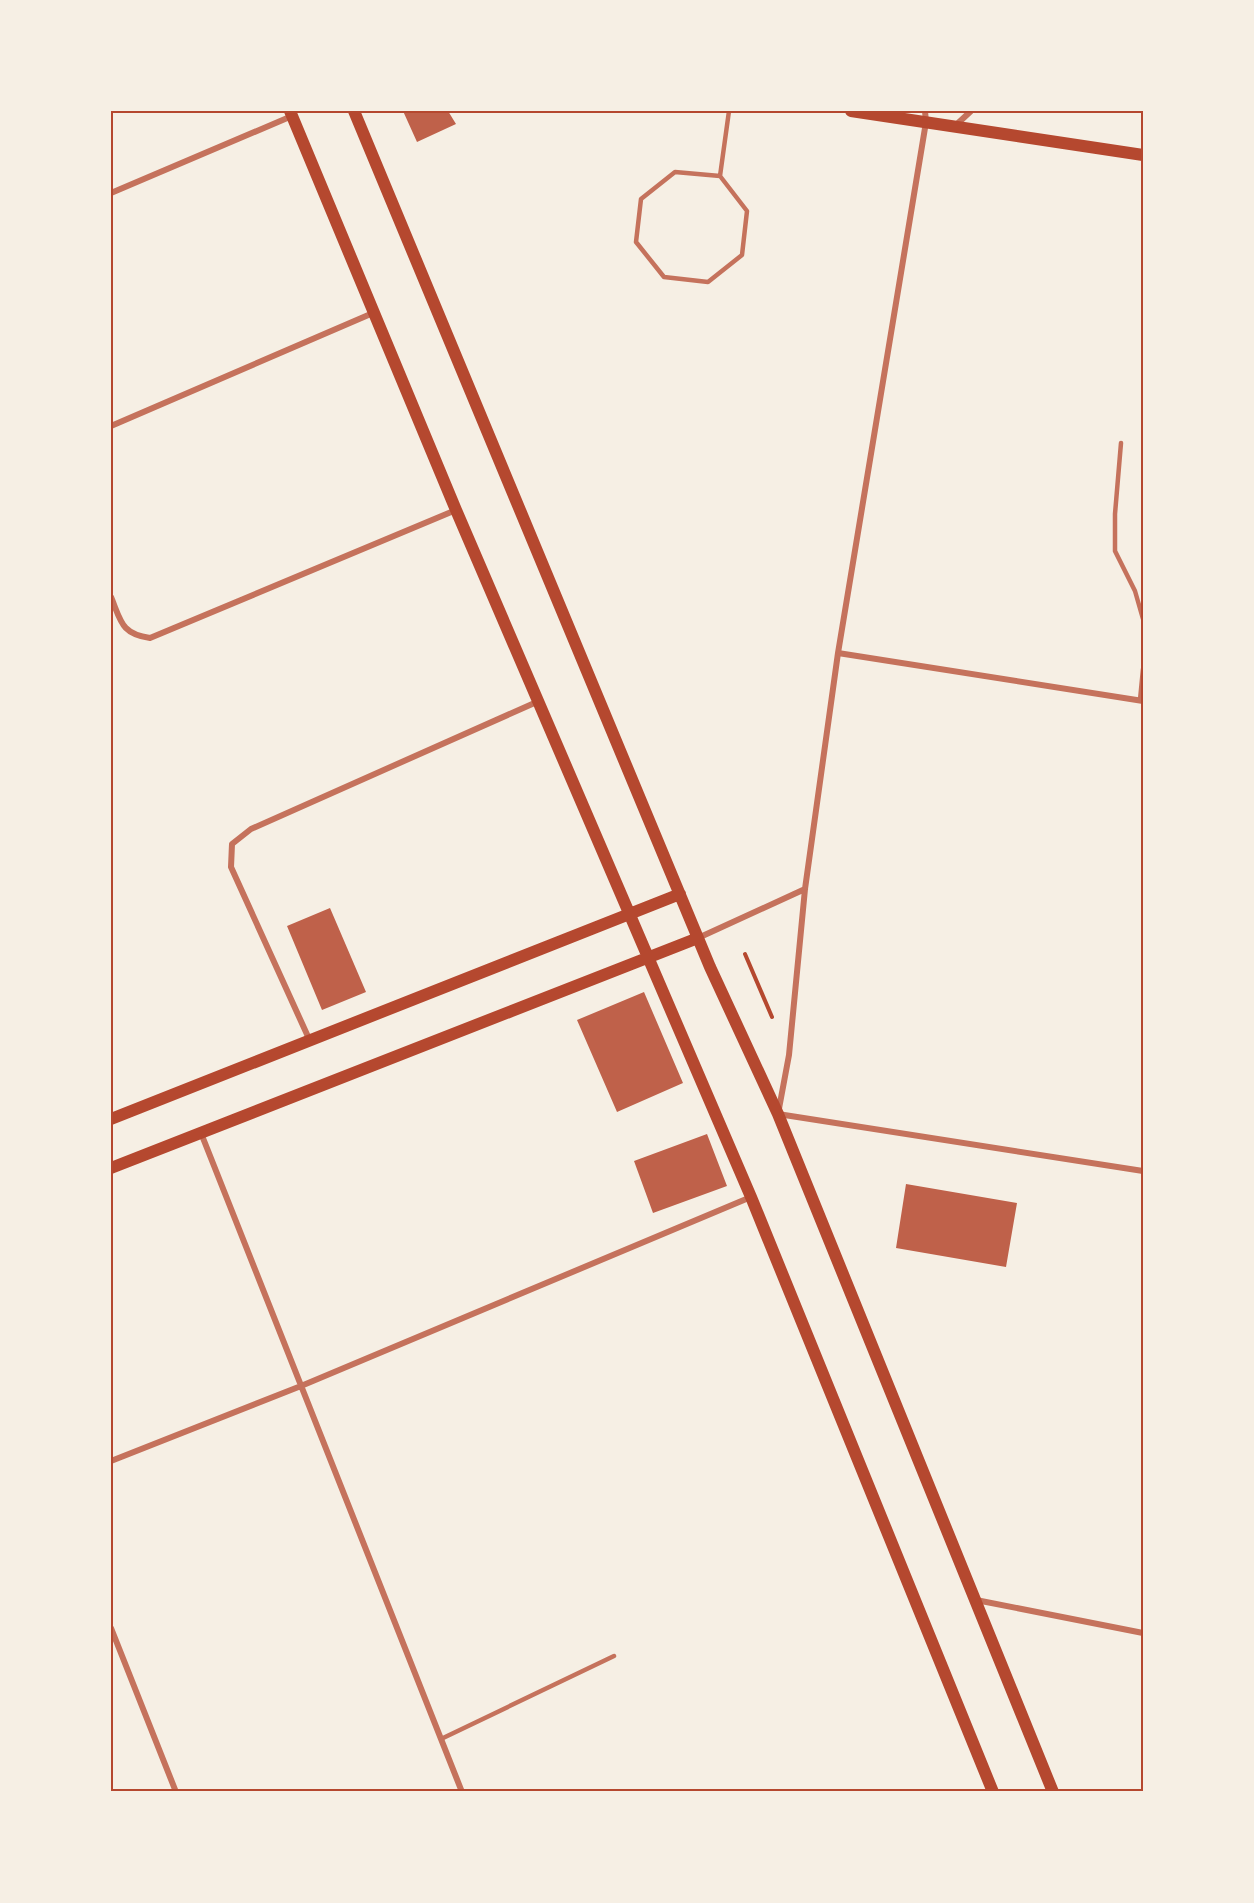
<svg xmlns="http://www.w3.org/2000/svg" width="1254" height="1903" font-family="Commissioner,sans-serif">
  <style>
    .building { fill: #bf614a }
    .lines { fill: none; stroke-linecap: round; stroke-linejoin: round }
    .path { stroke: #b5482f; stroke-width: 4 }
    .service { stroke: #c5725c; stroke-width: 4.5 }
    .minor { stroke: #c5725c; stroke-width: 6 }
    .secondary { stroke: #b5482f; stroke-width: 12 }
    .neatline { fill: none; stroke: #b5482f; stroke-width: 2 }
  </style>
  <rect width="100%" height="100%" fill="#f6efe4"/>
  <path class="building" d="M403 111H448L456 124 417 142Z
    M330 908 366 992 322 1010 287 926Z
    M644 992 683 1083 617 1112 577 1020Z
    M707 1134 727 1186 653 1213 634 1161Z
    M906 1184 1017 1203 1006 1267 896 1248Z"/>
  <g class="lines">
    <path class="path" d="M745 954 772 1017"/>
    <path class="service" d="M720 176 675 172 641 199 636 242 664 277 708 282 742 255 747 211 720 176 729 111
      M1121 443 1115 514V551L1135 591 1143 619
      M1140 700 1143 669
      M441 1739 614 1656"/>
    <path class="minor" d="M925 111 926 122 838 653 805 889 789 1055 778 1114 1143 1171
      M956 125 971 111
      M111 193 292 116
      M111 426 373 313
      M111 597C121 621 121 634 150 638L456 510
      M838 653 1143 701
      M698 938 805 889
      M310 1041 231 867 232 844 251 829 539 701
      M201 1133 462 1792
      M111 1461 301 1386 751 1197
      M976 1600 1143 1633
      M111 1628 176 1792"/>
    <path class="secondary" d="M290 111 456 510 751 1197 993 1792
      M354 111 710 967 778 1114 1053 1792
      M851 111 1143 155
      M111 1119 680 894
      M111 1168 698 938"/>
  </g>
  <rect width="1254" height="1903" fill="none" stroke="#f6efe4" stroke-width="225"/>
  <rect x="112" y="112" width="1030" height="1678" class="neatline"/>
</svg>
